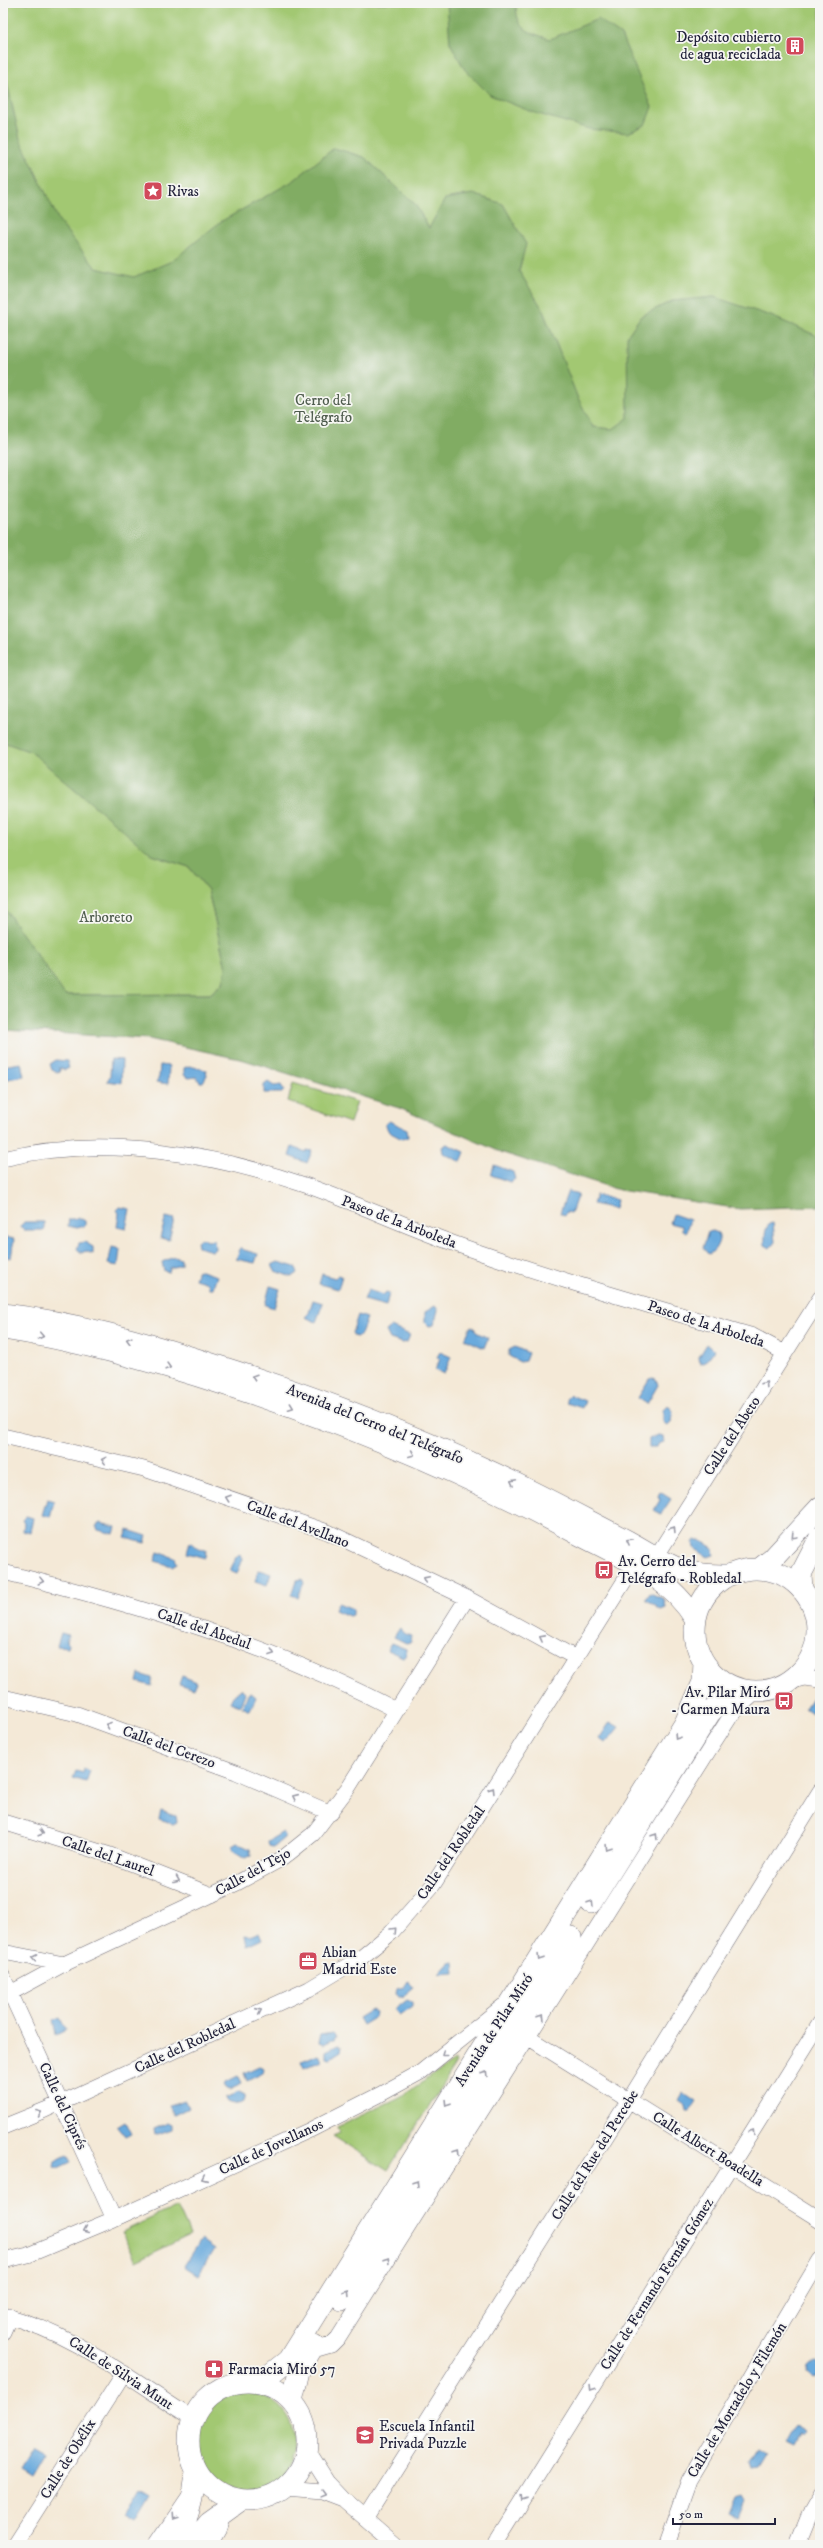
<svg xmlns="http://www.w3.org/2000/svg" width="823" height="2548" font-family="'IM FELL DW Pica',serif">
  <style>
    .green { fill: #a2c872; stroke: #627556 }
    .forest { fill: #81ac64; stroke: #526750 }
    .water { fill: #6aaadd; stroke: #46668c }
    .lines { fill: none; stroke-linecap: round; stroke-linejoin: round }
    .street-casing { stroke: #6c6872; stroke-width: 16 }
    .secondary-casing { stroke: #6c6872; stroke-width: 22 }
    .street { stroke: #fff; stroke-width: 15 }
    .secondary { stroke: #fff; stroke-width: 21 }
    .oneway { stroke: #9c9ca7 }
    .labels { text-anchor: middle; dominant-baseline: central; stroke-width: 3.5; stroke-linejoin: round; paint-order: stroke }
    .poi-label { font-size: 15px; fill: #22223b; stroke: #f6f6f2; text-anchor: start }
    .park-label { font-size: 15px; fill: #4f5c4e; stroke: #f6f6f2 }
    .street-label { font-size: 15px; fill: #22223b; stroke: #f6f6f2 }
  </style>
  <rect width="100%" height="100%" fill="#f6f6f2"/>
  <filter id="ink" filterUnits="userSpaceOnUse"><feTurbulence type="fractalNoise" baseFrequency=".025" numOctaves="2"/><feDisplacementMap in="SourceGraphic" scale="8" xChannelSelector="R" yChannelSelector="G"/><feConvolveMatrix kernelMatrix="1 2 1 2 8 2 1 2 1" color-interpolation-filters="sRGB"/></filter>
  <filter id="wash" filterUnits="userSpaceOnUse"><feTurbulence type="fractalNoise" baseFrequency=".012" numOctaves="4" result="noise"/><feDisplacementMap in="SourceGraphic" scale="16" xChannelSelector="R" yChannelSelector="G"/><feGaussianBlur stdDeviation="0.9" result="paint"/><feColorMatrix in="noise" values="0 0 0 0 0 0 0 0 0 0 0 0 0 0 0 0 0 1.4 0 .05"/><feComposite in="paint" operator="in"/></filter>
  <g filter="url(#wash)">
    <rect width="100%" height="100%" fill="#f4e9d7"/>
    <path class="green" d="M3 3H820V907L152 855 189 867 208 890 226 968 223 983 210 994 65 995 3 1030Z
      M293 1083 357 1102 350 1123 288 1101Z
      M455 2061 456 2063 388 2171 332 2135 339 2132 337 2127 398 2098Z
      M177 2206 190 2235 136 2261 122 2232Z
      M198 2441a48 48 0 1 1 96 0a48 48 0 1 1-96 0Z"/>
    <path class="forest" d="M447 3H516C516 29 527 32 550 39L598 19 621 35 652 107 645 125 628 133 589 129 532 112 490 95 465 70 450 43Z
      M3 65 20 139 60 223 96 268 134 277 172 261 220 222 293 181 334 148 364 157 415 204 429 228 445 199 473 194 503 204 526 244 519 271 542 308 577 396 593 427 613 429 628 418 627 336 641 316 672 301 714 297 771 316 820 337V1206L740 1209 619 1190 503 1153 399 1108 244 1060 149 1039 3 1030V906L65 995 210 994 223 983 226 968 208 890 189 867 152 855 31 752 3 742Z"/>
    <path class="water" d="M111 1059 122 1060 121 1083 107 1081 110 1076Z
      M56 1060 67 1061 69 1068 65 1070 58 1068 60 1070 59 1073 52 1070 50 1064Z
      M21 1063 24 1076 3 1080V1066Z
      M160 1065 169 1066 168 1084 156 1082 159 1077Z
      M189 1066 206 1070 207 1075 203 1082H200L196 1077 189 1078 184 1075V1068Z
      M268 1082 274 1086 281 1085 284 1090 282 1093H264V1085Z
      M389 1121 407 1129 408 1137 402 1139 389 1132 385 1124Z
      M447 1144 465 1152 461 1162 443 1153 442 1147Z
      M292 1147 306 1152 307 1150 312 1151 307 1163 289 1156Z
      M494 1165 513 1172 515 1179 510 1182 491 1175Z
      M568 1191 578 1194 571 1213 567 1212 564 1215 560 1213Z
      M596 1195 617 1200 615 1209 593 1204Z
      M120 1207 130 1209 126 1229 117 1227 119 1213 117 1210Z
      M673 1214 690 1220 686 1232 682 1230V1226L670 1223Z
      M78 1217 85 1221V1226L77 1228 68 1226 69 1219H76Z
      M166 1217 174 1219 169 1240 160 1238Z
      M24 1222H44V1230H24L21 1226Z
      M773 1223 775 1242 770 1248 765 1245C765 1238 764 1231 769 1224Z
      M713 1231 718 1233C722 1239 715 1253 708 1254L703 1248 708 1232Z
      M5 1237 14 1239 11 1258 3 1256Z
      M201 1238 208 1241 214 1240 215 1249 212 1251 198 1247 197 1241Z
      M85 1242 93 1247V1254L85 1251 82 1253 77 1249 79 1243Z
      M112 1247 120 1249 118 1266 108 1264Z
      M241 1247 244 1250 258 1254 255 1263 236 1259Z
      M174 1257 181 1259V1265L170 1268 169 1272 164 1271 162 1262Z
      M278 1262 295 1267 298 1273 292 1277 275 1271 272 1265Z
      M198 1270 217 1276 213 1288H209L208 1283 195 1279Z
      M322 1274 335 1278 338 1275 342 1276 338 1289 319 1284Z
      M270 1286 280 1289 274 1308 265 1305Z
      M368 1290 383 1295 386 1292 389 1293 386 1306 364 1300Z
      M313 1300 323 1303 316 1322 305 1317 309 1313Z
      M435 1306 438 1310 434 1325 429 1326 425 1322V1312Z
      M358 1315 367 1318 360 1336 355 1337 352 1333Z
      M471 1326 475 1328 476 1332 488 1338 484 1348 465 1339Z
      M391 1327 410 1335 407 1342 403 1343 390 1339 386 1331Z
      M707 1344 714 1350 706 1362 700 1364 699 1357Z
      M515 1347 528 1353 525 1361 520 1362 509 1356V1350Z
      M440 1352 451 1357 444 1374 435 1370 440 1359 437 1357Z
      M653 1378 656 1379 658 1385 647 1404 638 1398 649 1379Z
      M570 1395 585 1401 582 1408 567 1403 566 1399Z
      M668 1405 673 1411 671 1422 667 1425 663 1422V1410Z
      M658 1435 663 1436 664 1442 658 1444 657 1447H649V1439Z
      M660 1492 671 1499 661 1514 654 1510 660 1500 658 1496Z
      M47 1499 54 1501 50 1517 42 1515Z
      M26 1516 33 1518 30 1533 23 1531 24 1523 22 1520Z
      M100 1523 116 1527 114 1534 98 1530 96 1526Z
      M128 1530 147 1536 145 1543 125 1538Z
      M695 1540H700L713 1548 714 1555 708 1557 694 1548 693 1543Z
      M190 1542 198 1549 206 1550 205 1558 187 1553Z
      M158 1552 175 1558 177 1563 172 1566 155 1561Z
      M240 1555 243 1559 237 1574 230 1571 236 1557Z
      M259 1570 271 1574 267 1585 255 1581Z
      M302 1579 304 1583 298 1597 291 1595 296 1580Z
      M650 1593 664 1599 666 1608 661 1610 646 1599Z
      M338 1603 353 1609V1615L349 1616 335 1610Z
      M400 1628 403 1633 412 1636 411 1642 406 1643 394 1637Z
      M61 1633 68 1635 66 1642 69 1644 68 1647 57 1646Z
      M391 1643 406 1649V1655L403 1657 387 1650Z
      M139 1674 152 1678V1686L137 1682Z
      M182 1676 197 1682 194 1689 179 1684Z
      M241 1689 245 1693 240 1706 230 1702 233 1696Z
      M251 1693 256 1697 250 1711 242 1707 248 1694Z
      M815 1693 820 1696V1701L812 1713 805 1708Z
      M610 1722 619 1727 606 1743 599 1739Z
      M84 1769 90 1771 86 1782 73 1778 76 1771 83 1773Z
      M161 1811 176 1816 177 1822 173 1824 159 1819Z
      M283 1832 285 1835 284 1838 273 1847 269 1846 268 1841Z
      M237 1843 250 1849 251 1856 245 1858 234 1851 232 1846Z
      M259 1932 262 1939 247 1946 245 1935 250 1936Z
      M454 1962 455 1973 439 1974 449 1963Z
      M408 1981 414 1988 403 1997H399L395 1994 396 1989 404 1987Z
      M407 2000 412 2002V2007L399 2016 394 2010Z
      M371 2010 376 2012 375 2017 362 2025 358 2018Z
      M60 2018 66 2030 56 2035 53 2021Z
      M333 2033 336 2036 334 2039 324 2044 319 2042 321 2035Z
      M338 2045 342 2047 341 2051 330 2058 326 2057V2051Z
      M318 2054 321 2061 305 2068 302 2061Z
      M259 2066 264 2068 263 2073 247 2081 244 2073Z
      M238 2076 242 2084 229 2090 225 2087 226 2082Z
      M239 2092 245 2095 243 2102 239 2104 226 2101 225 2098Z
      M683 2093 696 2102 690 2111H687L686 2105 679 2100Z
      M185 2101 188 2108 174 2115 169 2106Z
      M125 2122 131 2134 125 2137 117 2127Z
      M168 2123 172 2125V2129L155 2135 154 2129Z
      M67 2155 71 2162 58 2168 54 2167 55 2161Z
      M201 2240 214 2249 198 2275 184 2266Z
      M815 2361 819 2362 818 2376 813 2378 808 2373 809 2366Z
      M794 2426 804 2432 802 2436 799 2434 793 2446 785 2442Z
      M34 2448 45 2454 32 2476 21 2469Z
      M760 2450 768 2455 760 2468 754 2469 752 2463Z
      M140 2487 150 2493 135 2518 125 2512Z
      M740 2496 743 2501 736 2518 728 2514 735 2498Z"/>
  </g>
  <g filter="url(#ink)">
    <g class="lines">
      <g class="street-casing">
        <path id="street" d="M3 1159C102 1134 216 1154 311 1187 358 1204 403 1225 450 1242 549 1278 652 1306 753 1336L785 1353
          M3 1436 144 1469 328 1532 467 1598 576 1658
          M3 1572C138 1605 272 1645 396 1710
          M816 1644 820 1650
          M789 1682 804 1678 820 1680
          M3 1697 77 1714 236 1772 331 1813
          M3 1822 110 1855 212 1895
          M3 1952 64 1964
          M3 1977 114 2219
          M3 1997 64 1964 237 1883 283 1858 313 1834 348 1788 467 1598
          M521 2033 820 2220
          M3 2127 45 2110 309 1989 362 1957 391 1933 433 1885 632 1569 655 1556 661 1549 820 1298
          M3 2261 28 2255 114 2219 310 2130 379 2095 421 2072 503 2006
          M3 2315C76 2334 129 2379 192 2418
          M3 2332 10 2316
          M310 2351 331 2345 338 2338 714 1742 732 1714 756 1692
          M285 2488 322 2491 343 2499 327 2482 308 2452
          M343 2499 396 2545
          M366 2517 629 2100 820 1791
          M14 2545 124 2373
          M156 2545 190 2495
          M209 2545 220 2526 225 2510
          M494 2545 820 2023
          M666 2545 689 2480 820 2260
          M797 2545 812 2508 820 2494"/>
      </g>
      <g class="secondary-casing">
        <path id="secondary" d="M3 1314C74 1322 144 1342 212 1364 305 1393 396 1427 485 1469 534 1491 581 1517 628 1541 645 1550 662 1562 680 1569 696 1575 713 1575 730 1575
          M3 1329C80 1341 155 1362 229 1386 349 1425 465 1473 576 1533 619 1556 669 1575 695 1619
          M695 1630a61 61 0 1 1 122 0a61 61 0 1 1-122 0Z
          M759 1569 772 1559 820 1507
          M802 1589 801 1574 820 1537
          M591 1903 710 1713 726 1696 737 1688
          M342 2300 571 1937
          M189 2441a59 59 0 1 1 118 0a59 59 0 1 1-118 0Z
          M259 2383 288 2360 685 1723 703 1682 704 1662
          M292 2401 299 2371 314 2345
          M174 2545C188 2522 194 2497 196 2470
          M191 2545 209 2523 241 2500"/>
      </g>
      <use href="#street" class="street"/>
      <use href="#secondary" class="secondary"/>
    </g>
    <defs><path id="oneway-chevron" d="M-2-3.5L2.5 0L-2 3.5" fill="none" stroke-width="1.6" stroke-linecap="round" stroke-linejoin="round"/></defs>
    <g class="oneway">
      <use href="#oneway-chevron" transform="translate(41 1336) rotate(12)"/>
      <use href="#oneway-chevron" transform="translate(129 1340) rotate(-165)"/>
      <use href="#oneway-chevron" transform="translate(168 1367) rotate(16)"/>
      <use href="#oneway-chevron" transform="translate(254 1377) rotate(-162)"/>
      <use href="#oneway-chevron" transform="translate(765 1384) rotate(-57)"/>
      <use href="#oneway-chevron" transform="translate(291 1407) rotate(20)"/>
      <use href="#oneway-chevron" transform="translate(412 1454) rotate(23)"/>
      <use href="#oneway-chevron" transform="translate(104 1460) rotate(-167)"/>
      <use href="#oneway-chevron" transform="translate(513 1482) rotate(-153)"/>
      <use href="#oneway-chevron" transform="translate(228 1498) rotate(-161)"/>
      <use href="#oneway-chevron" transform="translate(673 1529) rotate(-58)"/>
      <use href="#oneway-chevron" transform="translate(794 1536) rotate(133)"/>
      <use href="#oneway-chevron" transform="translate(629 1541) rotate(-152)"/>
      <use href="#oneway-chevron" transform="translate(426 1579) rotate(-154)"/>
      <use href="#oneway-chevron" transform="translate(41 1581) rotate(14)"/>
      <use href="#oneway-chevron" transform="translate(542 1638) rotate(-152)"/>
      <use href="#oneway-chevron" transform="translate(272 1653) rotate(20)"/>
      <use href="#oneway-chevron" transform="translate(108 1725) rotate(-160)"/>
      <use href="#oneway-chevron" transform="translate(677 1737) rotate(122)"/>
      <use href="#oneway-chevron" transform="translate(492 1790) rotate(-58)"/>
      <use href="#oneway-chevron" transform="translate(295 1797) rotate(-156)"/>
      <use href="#oneway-chevron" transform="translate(41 1833) rotate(16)"/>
      <use href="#oneway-chevron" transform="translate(655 1836) rotate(-58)"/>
      <use href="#oneway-chevron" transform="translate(608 1848) rotate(122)"/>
      <use href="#oneway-chevron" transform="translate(177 1880) rotate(22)"/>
      <use href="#oneway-chevron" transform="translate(591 1903) rotate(-58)"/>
      <use href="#oneway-chevron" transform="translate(394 1930) rotate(-47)"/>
      <use href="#oneway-chevron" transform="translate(34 1958) rotate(-169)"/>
      <use href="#oneway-chevron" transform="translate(540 1958) rotate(122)"/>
      <use href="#oneway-chevron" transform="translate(259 2011) rotate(-24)"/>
      <use href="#oneway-chevron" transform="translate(541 2017) rotate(-58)"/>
      <use href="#oneway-chevron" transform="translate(444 2054) rotate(142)"/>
      <use href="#oneway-chevron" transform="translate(485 2073) rotate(-58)"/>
      <use href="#oneway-chevron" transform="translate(447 2103) rotate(122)"/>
      <use href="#oneway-chevron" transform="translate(39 2113) rotate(-22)"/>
      <use href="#oneway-chevron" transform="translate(752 2132) rotate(-58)"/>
      <use href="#oneway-chevron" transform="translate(457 2151) rotate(-58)"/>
      <use href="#oneway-chevron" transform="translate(204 2178) rotate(156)"/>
      <use href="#oneway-chevron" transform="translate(416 2183) rotate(-58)"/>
      <use href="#oneway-chevron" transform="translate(86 2230) rotate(157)"/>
      <use href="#oneway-chevron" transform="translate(387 2260) rotate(-58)"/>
      <use href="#oneway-chevron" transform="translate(347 2293) rotate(-58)"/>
      <use href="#oneway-chevron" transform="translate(592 2388) rotate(122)"/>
      <use href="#oneway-chevron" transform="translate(323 2493) rotate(15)"/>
      <use href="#oneway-chevron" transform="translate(523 2498) rotate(122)"/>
      <use href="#oneway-chevron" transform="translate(174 2516) rotate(124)"/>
    </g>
  </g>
  <defs>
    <g id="building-square" transform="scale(1)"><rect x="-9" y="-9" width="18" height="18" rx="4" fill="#d1495b" stroke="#f6f6f2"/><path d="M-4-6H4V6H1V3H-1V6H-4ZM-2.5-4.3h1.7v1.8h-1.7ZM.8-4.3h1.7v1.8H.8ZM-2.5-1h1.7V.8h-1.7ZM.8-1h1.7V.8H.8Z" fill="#fff"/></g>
    <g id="sight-square" transform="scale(1)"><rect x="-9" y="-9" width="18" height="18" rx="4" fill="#d1495b" stroke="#f6f6f2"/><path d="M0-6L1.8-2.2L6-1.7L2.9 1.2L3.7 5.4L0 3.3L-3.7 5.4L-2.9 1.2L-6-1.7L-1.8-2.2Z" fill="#fff"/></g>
    <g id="bus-square" transform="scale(1)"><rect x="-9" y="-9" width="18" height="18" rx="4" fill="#d1495b" stroke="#f6f6f2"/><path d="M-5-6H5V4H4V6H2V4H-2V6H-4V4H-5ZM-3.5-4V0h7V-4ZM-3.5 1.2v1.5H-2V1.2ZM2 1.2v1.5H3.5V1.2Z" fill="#fff"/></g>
    <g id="office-square" transform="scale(1)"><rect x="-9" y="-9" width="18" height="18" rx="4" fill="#d1495b" stroke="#f6f6f2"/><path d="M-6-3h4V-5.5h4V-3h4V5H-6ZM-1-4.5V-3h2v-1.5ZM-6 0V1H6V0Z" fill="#fff"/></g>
    <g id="pharmacy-square" transform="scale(1)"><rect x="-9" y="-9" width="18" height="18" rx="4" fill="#d1495b" stroke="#f6f6f2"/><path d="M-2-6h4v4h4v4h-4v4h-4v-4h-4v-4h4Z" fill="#fff"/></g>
    <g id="school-square" transform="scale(1)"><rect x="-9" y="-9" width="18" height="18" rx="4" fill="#d1495b" stroke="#f6f6f2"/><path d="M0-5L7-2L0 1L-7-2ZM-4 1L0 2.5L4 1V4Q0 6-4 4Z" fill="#fff"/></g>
  </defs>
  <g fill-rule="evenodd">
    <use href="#building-square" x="795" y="46"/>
    <use href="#sight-square" x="153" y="191"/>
    <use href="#bus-square" x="604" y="1570"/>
    <use href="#bus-square" x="784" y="1701"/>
    <use href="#office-square" x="308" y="1961"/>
    <use href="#pharmacy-square" x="214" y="2369"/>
    <use href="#school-square" x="365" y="2435"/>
  </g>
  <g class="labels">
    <g class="poi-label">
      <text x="781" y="37" text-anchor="end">Depósito cubierto<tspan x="781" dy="17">de agua reciclada</tspan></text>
      <text x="167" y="191">Rivas</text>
      <text x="618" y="1561">Av. Cerro del<tspan x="618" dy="17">Telégrafo - Robledal</tspan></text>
      <text x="770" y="1692" text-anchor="end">Av. Pilar Miró<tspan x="770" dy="17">- Carmen Maura</tspan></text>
      <text x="322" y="1952">Abian<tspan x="322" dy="17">Madrid Este</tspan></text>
      <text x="228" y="2369">Farmacia Miró 57</text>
      <text x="379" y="2426">Escuela Infantil<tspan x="379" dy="17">Privada Puzzle</tspan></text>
    </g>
    <g class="park-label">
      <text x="323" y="400">Cerro del<tspan x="323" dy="17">Telégrafo</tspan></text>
      <text x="106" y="917">Arboreto</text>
    </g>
    <g class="street-label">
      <text transform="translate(399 1222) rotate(21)">Paseo de la Arboleda</text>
      <text transform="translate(706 1324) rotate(18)">Paseo de la Arboleda</text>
      <text transform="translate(375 1424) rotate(22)">Avenida del Cerro del Telégrafo</text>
      <text transform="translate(732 1436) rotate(-57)">Calle del Abeto</text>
      <text transform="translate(298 1524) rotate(21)">Calle del Avellano</text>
      <text transform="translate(204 1629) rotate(19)">Calle del Abedul</text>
      <text transform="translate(169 1747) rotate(20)">Calle del Cerezo</text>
      <text transform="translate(451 1853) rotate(-56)">Calle del Robledal</text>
      <text transform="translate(108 1856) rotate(19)">Calle del Laurel</text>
      <text transform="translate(253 1872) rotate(-29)">Calle del Tejo</text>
      <text transform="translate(494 2030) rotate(-57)">Avenida de Pilar Miró</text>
      <text transform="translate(185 2046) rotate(-25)">Calle del Robledal</text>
      <text transform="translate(63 2106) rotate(65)">Calle del Ciprés</text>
      <text transform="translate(271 2147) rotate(-25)">Calle de Jovellanos</text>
      <text transform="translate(708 2149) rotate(32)">Calle Albert Boadella</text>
      <text transform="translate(595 2155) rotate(-58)">Calle del Rue del Percebe</text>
      <text transform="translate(657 2284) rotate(-58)">Calle de Fernando Fernán Gómez</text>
      <text transform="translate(121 2373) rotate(33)">Calle de Silvia Munt</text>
      <text transform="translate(737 2400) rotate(-59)">Calle de Mortadelo y Filemón</text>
      <text transform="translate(68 2459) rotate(-58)">Calle de Obélix</text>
    </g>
  </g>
  <rect width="823" height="2548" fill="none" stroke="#f6f6f2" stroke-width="16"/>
  <path d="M673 2518v6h102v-6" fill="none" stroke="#22223b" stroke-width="2"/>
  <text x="679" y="2518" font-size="12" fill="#22223b" stroke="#f6f6f2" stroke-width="3" paint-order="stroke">50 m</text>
</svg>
